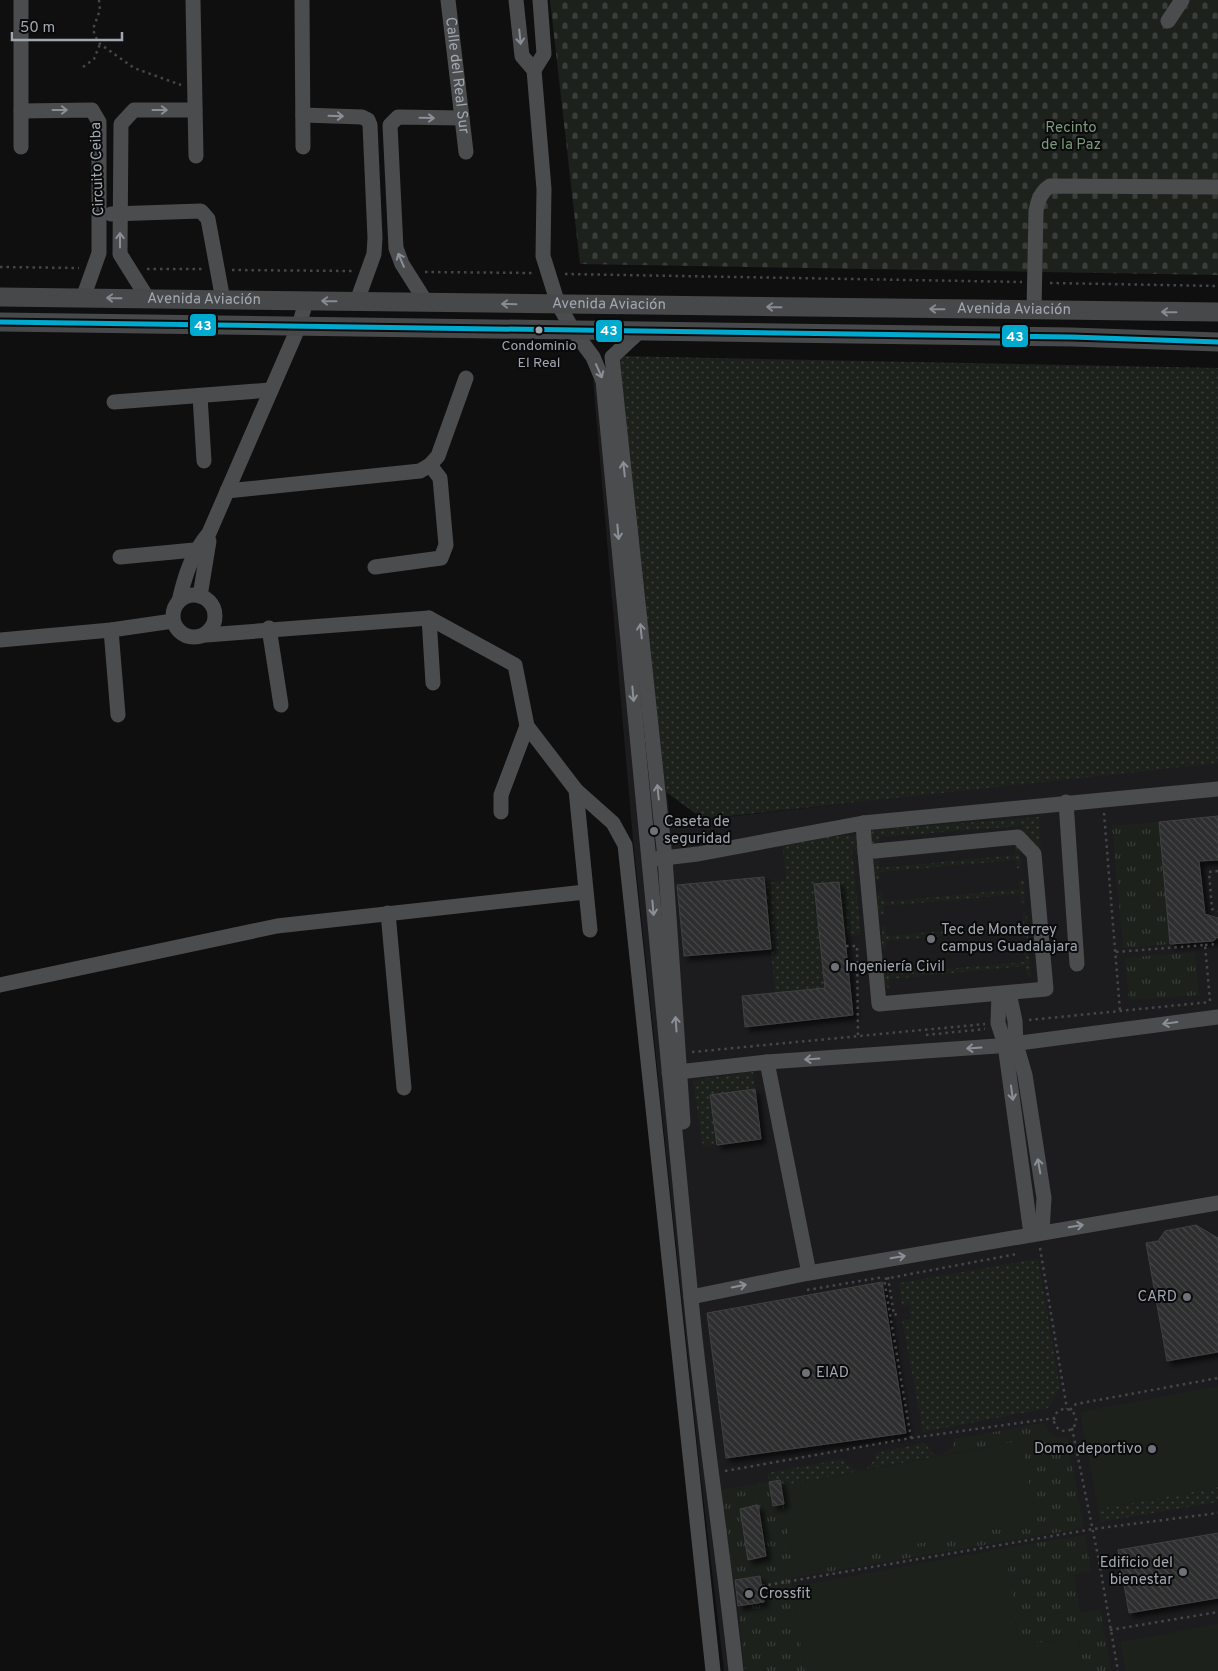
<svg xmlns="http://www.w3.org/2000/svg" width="1218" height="1671" font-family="Overpass,sans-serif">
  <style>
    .built { fill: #1c1c1e }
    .grass { fill: url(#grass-dots) }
    .cemetery { fill: url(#cemetery-stones) }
    .park { fill: url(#park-tufts) }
    .garden { fill: #1c211c }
    .building { fill: url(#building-back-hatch); stroke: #3f4043; filter: url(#shadow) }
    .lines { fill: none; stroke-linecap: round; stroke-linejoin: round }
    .path { stroke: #454649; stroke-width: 2.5; stroke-dasharray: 2.5 4; stroke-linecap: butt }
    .minor { stroke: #4a4c4e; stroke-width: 15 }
    .major { stroke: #47484a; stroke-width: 19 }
    .bus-1-casing { stroke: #0a0a0b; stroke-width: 9 }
    .bus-1 { stroke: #00a9ce; stroke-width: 5 }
    .oneway { stroke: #8b9098 }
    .oneway2 { stroke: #868a91 }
    .bus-dot { fill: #a1a7b0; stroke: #0a0a0b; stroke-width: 2 }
    .poi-dot { fill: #6e7278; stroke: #0a0a0b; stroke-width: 2 }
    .labels { text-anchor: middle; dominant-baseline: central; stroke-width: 4; stroke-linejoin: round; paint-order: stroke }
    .bus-label { font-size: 14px; fill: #a1a7b0; stroke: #0a0a0b }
    .street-label { font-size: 15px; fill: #a1a7b0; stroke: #0a0a0b }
    .park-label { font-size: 15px; fill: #7a997a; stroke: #0a0a0b }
    .poi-label { font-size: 15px; fill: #a1a7b0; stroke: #0a0a0b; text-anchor: start }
    .line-badge { stroke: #0a0a0b; stroke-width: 2 }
    .badge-label { font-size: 14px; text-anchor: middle; font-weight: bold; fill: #fff }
  </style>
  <defs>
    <pattern id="grass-dots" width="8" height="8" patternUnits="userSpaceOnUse" patternTransform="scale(1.25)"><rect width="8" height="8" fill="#1c211c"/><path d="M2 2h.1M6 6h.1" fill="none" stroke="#3a3e3a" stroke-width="1.8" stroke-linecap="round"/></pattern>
    <pattern id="cemetery-stones" width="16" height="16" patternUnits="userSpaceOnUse" patternTransform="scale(1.25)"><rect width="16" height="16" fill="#1c211c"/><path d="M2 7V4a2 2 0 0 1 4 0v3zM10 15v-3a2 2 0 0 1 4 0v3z" fill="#3a3e3a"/></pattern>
    <pattern id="park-tufts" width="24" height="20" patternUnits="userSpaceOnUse" patternTransform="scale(1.25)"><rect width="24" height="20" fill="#1c211c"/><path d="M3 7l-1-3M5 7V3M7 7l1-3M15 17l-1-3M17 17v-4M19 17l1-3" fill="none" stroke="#3a3e3a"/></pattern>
    <pattern id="building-back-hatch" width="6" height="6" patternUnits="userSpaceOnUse" patternTransform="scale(1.25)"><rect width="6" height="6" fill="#2d2d2e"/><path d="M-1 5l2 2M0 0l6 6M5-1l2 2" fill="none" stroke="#48494a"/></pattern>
    <filter id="shadow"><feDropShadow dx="4.5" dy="4.5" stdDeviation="2.5" flood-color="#0009"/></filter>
  </defs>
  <rect width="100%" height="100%" fill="#0f0f10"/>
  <path class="built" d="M593 380 618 382 670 820 691 821 1218 761V1671H724L700 1471 633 840Z"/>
  <path class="grass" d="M615 356 1218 368V763L703 819 666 792Z
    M1039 817 1041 847 1036 848 1030 838 1024 836 1022 826 880 837 879 845H872L871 830Z
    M858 834 860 850 852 851 861 935 845 937 839 882 814 884 825 988 775 993 765 883 786 881 782 842Z
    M1015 845 1020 847 1021 869 1017 868 1016 860 880 872 879 881 875 880 874 857 879 859 880 868 1015 855Z
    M1019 879 1024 881 1025 903 1021 902 1020 894 884 906 883 915 878 914V891L882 893 884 902 1019 889Z
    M1023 914 1027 916 1028 938 1024 937 1023 929 887 941 886 950 882 948V926L886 927 887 936 1023 924Z
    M1028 951 1031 976 1027 975 1026 966 890 979 889 988 884 986V964L888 965 890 974 1025 962 1024 954Z
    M753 1072 755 1089 710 1095 717 1145 703 1147 693 1080Z
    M1038 1259 1060 1388 1048 1408 923 1432 902 1320 911 1319 909 1305 902 1306 899 1283Z
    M925 1443 932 1453 940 1456 867 1469 875 1459V1453Z
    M843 1459 846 1465 860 1471 781 1486 780 1480 769 1482 768 1473Z
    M1218 1487V1502L1100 1522 1098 1509Z"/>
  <path class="cemetery" d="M550 0H1218V275L580 264Z"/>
  <path class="park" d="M1159 822 1170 944 1123 948 1112 826Z
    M1195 952 1199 995 1129 1000 1125 958Z
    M1044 1423C1049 1434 1055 1439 1067 1437L1084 1528 791 1578 805 1671H745L738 1606 764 1602 760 1576 734 1580 720 1490 769 1482 773 1506 784 1504 795 1573 872 1559 871 1552 1021 1441 942 1455 953 1447 955 1439Z
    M1085 1535 1091 1571 1074 1575 1080 1613 1100 1610 1111 1671H1083L1078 1637 1019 1646 1005 1548Z"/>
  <path class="garden" d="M1218 1386V1487L1098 1509 1080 1412Z
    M1021 1441 1036 1522 871 1552 872 1559 795 1573 781 1486Z
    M1005 1548 1019 1646 1078 1637 1083 1671H805L792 1587Z
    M1218 1624V1671H1125L1120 1642Z"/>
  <path class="building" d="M1218 816V860L1199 861 1205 914 1218 918V937L1213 941 1170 944 1159 822Z
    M764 877 771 949 684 956 677 885Z
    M839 882 853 1015 745 1027 742 996 825 988 814 884Z
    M755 1089 761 1139 717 1145 710 1095Z
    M1196 1225 1218 1238V1352L1167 1361 1146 1243 1158 1241 1165 1231Z
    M882 1282 906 1433 726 1458 707 1313Z
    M780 1480 784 1504 773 1506 769 1482Z
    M758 1505 766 1556 748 1560 740 1509Z
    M1218 1533V1598L1129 1613 1118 1550Z
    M760 1576 764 1602 738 1606 735 1580Z"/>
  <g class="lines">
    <path class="path" d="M99 0 100 10 93 29 95 36 100 44 134 68 181 85
      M83 67 94 59 100 44
      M0 267 79 268
      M147 269H204
      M232 270 352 271
      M425 272 534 273
      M565 274 1022 282
      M1050 283 1218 286
      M1104 813 1120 1011
      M1218 871 1209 872 1212 909 1218 911
      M1205 945 1218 944
      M846 946H857L858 1037
      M1116 952 1205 945 1210 1001
      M1029 1020 1210 1002
      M926 1035 985 1029
      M692 1052 985 1024
      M1040 1248 1067 1409
      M888 1277 894 1315 899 1313
      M807 1290 884 1277
      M1054 1420a11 11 0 1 1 22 0a11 11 0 1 1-22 0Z
      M1070 1410 1076 1404 1218 1378
      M1072 1428 1099 1561 1118 1671
      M911 1438 1055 1418
      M725 1471 911 1438 884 1279 1017 1254
      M762 1586 1093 1529 1218 1513
      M1110 1630 1218 1612"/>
    <g class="minor">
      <path d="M193 0 196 156"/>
      <path d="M302 0 303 147"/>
      <path id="s1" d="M448 0 466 152"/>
      <path d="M516 0 522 56 534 70 544 189 543 256 558 304 573 330 593 357 603 381C632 690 662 999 692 1309 704 1430 723 1550 736 1671"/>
      <path d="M1168 21 1182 0"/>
      <path d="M534 70 544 54 540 0"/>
      <path d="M21 111 92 110 99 122V253L83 298"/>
      <path d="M303 115 362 117 368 120 370 125 375 238 374 254 357 301"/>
      <path d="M21 147V0"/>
      <path d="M111 214 201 211 208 219 223 300"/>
      <path d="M148 299 120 254 121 124 134 110H195"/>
      <path d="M426 302 402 264 396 248 390 125 398 117 462 118"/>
      <path d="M1034 310 1036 211C1038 200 1041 192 1050 186L1218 187"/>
      <path d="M640 331 612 357 665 858 683 1122"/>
      <path d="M200 396 204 461"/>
      <path d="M114 402 271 390"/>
      <path d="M227 491 420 471 430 465 438 456 466 378"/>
      <path d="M120 557 205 549"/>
      <path d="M375 567 441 558 446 545 440 478 430 465"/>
      <circle cx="194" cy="616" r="21"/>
      <path d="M200 596 209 541"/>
      <path d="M179 601C185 575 192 553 209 533L299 326 306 301"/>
      <path d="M429 618 433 683"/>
      <path d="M269 628 281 705"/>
      <path d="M111 630 118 715"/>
      <path d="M206 635 429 618 515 665 527 726 576 790 590 930"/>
      <path d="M0 640 111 630 173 621"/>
      <path d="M576 790 613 823 625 845 713 1671"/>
      <path d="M1066 802 1077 964"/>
      <path d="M501 812V795L527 726"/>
      <path d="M863 823 865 852"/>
      <path d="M1018 837 1034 854 1046 989 879 1004 865 852Z"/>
      <path d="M655 859 698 854 863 823 1218 789"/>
      <path d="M388 913 404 1088"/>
      <path d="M0 985 277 926 585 892"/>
      <path d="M1009 993 1015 1021 1016 1044 1025 1075 1044 1198 1042 1232"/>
      <path d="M999 994 998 1023 1005 1045 1031 1234"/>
      <path d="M767 1062 997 1046 1218 1017"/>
      <path d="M669 1073 767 1062 809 1273"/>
      <path d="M691 1297 809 1273 1218 1203"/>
    </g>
    <g class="major">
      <path id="s2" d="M0 297 1218 312"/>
      <path d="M0 322 1072 337 1218 342"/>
    </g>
    <g class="bus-1-casing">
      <path id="bus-1" d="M0 322 1072 337 1218 342"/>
    </g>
    <use href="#bus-1" class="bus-1"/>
  </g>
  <defs><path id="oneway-shaft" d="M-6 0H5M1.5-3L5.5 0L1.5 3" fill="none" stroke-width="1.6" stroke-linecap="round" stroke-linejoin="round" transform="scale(1.25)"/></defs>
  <g class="oneway">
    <use href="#oneway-shaft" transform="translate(520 37) rotate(84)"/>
    <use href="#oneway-shaft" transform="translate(60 110)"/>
    <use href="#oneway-shaft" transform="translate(160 110)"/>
    <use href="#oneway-shaft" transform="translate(336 116) rotate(2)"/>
    <use href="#oneway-shaft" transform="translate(427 118) rotate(1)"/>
    <use href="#oneway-shaft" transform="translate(120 240) rotate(-90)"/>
    <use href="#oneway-shaft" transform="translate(401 260) rotate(-113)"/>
    <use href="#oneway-shaft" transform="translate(599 371) rotate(66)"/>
    <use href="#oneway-shaft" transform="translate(624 469) rotate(-96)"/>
    <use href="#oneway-shaft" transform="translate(618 532) rotate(85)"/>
    <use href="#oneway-shaft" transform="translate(641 631) rotate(-96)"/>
    <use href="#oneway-shaft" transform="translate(633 694) rotate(85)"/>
    <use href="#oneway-shaft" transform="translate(658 792) rotate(-96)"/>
    <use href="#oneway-shaft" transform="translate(653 908) rotate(85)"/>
    <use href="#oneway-shaft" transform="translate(1170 1023) rotate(172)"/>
    <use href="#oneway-shaft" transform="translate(676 1024) rotate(-94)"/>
    <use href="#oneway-shaft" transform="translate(974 1048) rotate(176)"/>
    <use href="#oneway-shaft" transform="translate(812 1059) rotate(176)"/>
    <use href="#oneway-shaft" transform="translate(1012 1093) rotate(82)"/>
    <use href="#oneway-shaft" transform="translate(1039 1166) rotate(-100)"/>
    <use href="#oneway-shaft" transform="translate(1076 1226) rotate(-9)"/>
    <use href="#oneway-shaft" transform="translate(898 1257) rotate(-10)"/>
    <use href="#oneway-shaft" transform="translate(739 1286) rotate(-11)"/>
  </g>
  <g class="oneway2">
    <use href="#oneway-shaft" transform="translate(114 298) rotate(-179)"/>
    <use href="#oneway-shaft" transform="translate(329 301) rotate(-179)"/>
    <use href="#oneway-shaft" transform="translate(509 304) rotate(-179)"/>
    <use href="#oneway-shaft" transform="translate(774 307) rotate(-179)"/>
    <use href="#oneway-shaft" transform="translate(937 309) rotate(-179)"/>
    <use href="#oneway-shaft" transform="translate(1169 312) rotate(-179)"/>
  </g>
  <circle class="bus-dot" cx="539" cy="330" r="4.5"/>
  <g class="poi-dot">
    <circle cx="654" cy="831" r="5"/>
    <circle cx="931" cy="939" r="5"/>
    <circle cx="835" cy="967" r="5"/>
    <circle cx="1187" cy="1297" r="5"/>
    <circle cx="806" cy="1373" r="5"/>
    <circle cx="1152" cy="1449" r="5"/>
    <circle cx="1183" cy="1572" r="5"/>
    <circle cx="749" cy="1594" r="5"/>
  </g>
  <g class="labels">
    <g class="bus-label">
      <text x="539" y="346">Condominio<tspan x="539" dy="17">El Real</tspan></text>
    </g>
    <g class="street-label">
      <text stroke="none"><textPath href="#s1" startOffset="76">Calle del Real Sur</textPath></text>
      <text transform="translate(98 169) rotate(-92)">Circuito Ceiba</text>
      <text stroke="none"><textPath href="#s2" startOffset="204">Avenida Aviación</textPath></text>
      <text stroke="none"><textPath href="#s2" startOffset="609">Avenida Aviación</textPath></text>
      <text stroke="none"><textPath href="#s2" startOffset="1014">Avenida Aviación</textPath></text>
    </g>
    <g class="park-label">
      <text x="1071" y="128">Recinto<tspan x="1071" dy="17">de la Paz</tspan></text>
    </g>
    <g class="poi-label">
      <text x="664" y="822">Caseta de<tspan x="664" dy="17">seguridad</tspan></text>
      <text x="941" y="930">Tec de Monterrey<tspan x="941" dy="17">campus Guadalajara</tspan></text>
      <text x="845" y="967">Ingeniería Civil</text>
      <text x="1177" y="1297" text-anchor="end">CARD</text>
      <text x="816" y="1373">EIAD</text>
      <text x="1142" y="1449" text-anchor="end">Domo deportivo</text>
      <text x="1173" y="1563" text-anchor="end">Edificio del<tspan x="1173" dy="17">bienestar</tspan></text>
      <text x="759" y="1594">Crossfit</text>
    </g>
  </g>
  <g class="line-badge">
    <rect x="189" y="313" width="28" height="24" rx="5" fill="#00a9ce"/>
    <rect x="595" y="319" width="28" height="24" rx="5" fill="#00a9ce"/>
    <rect x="1001" y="324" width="28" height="24" rx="5" fill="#00a9ce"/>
  </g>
  <g class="badge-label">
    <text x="203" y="330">43</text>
    <text x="609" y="335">43</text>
    <text x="1015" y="341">43</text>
  </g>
  <path d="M12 32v8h110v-8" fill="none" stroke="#a1a7b0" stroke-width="2.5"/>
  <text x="20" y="32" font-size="15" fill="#a1a7b0" stroke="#0a0a0b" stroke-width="4" paint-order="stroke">50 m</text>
</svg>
